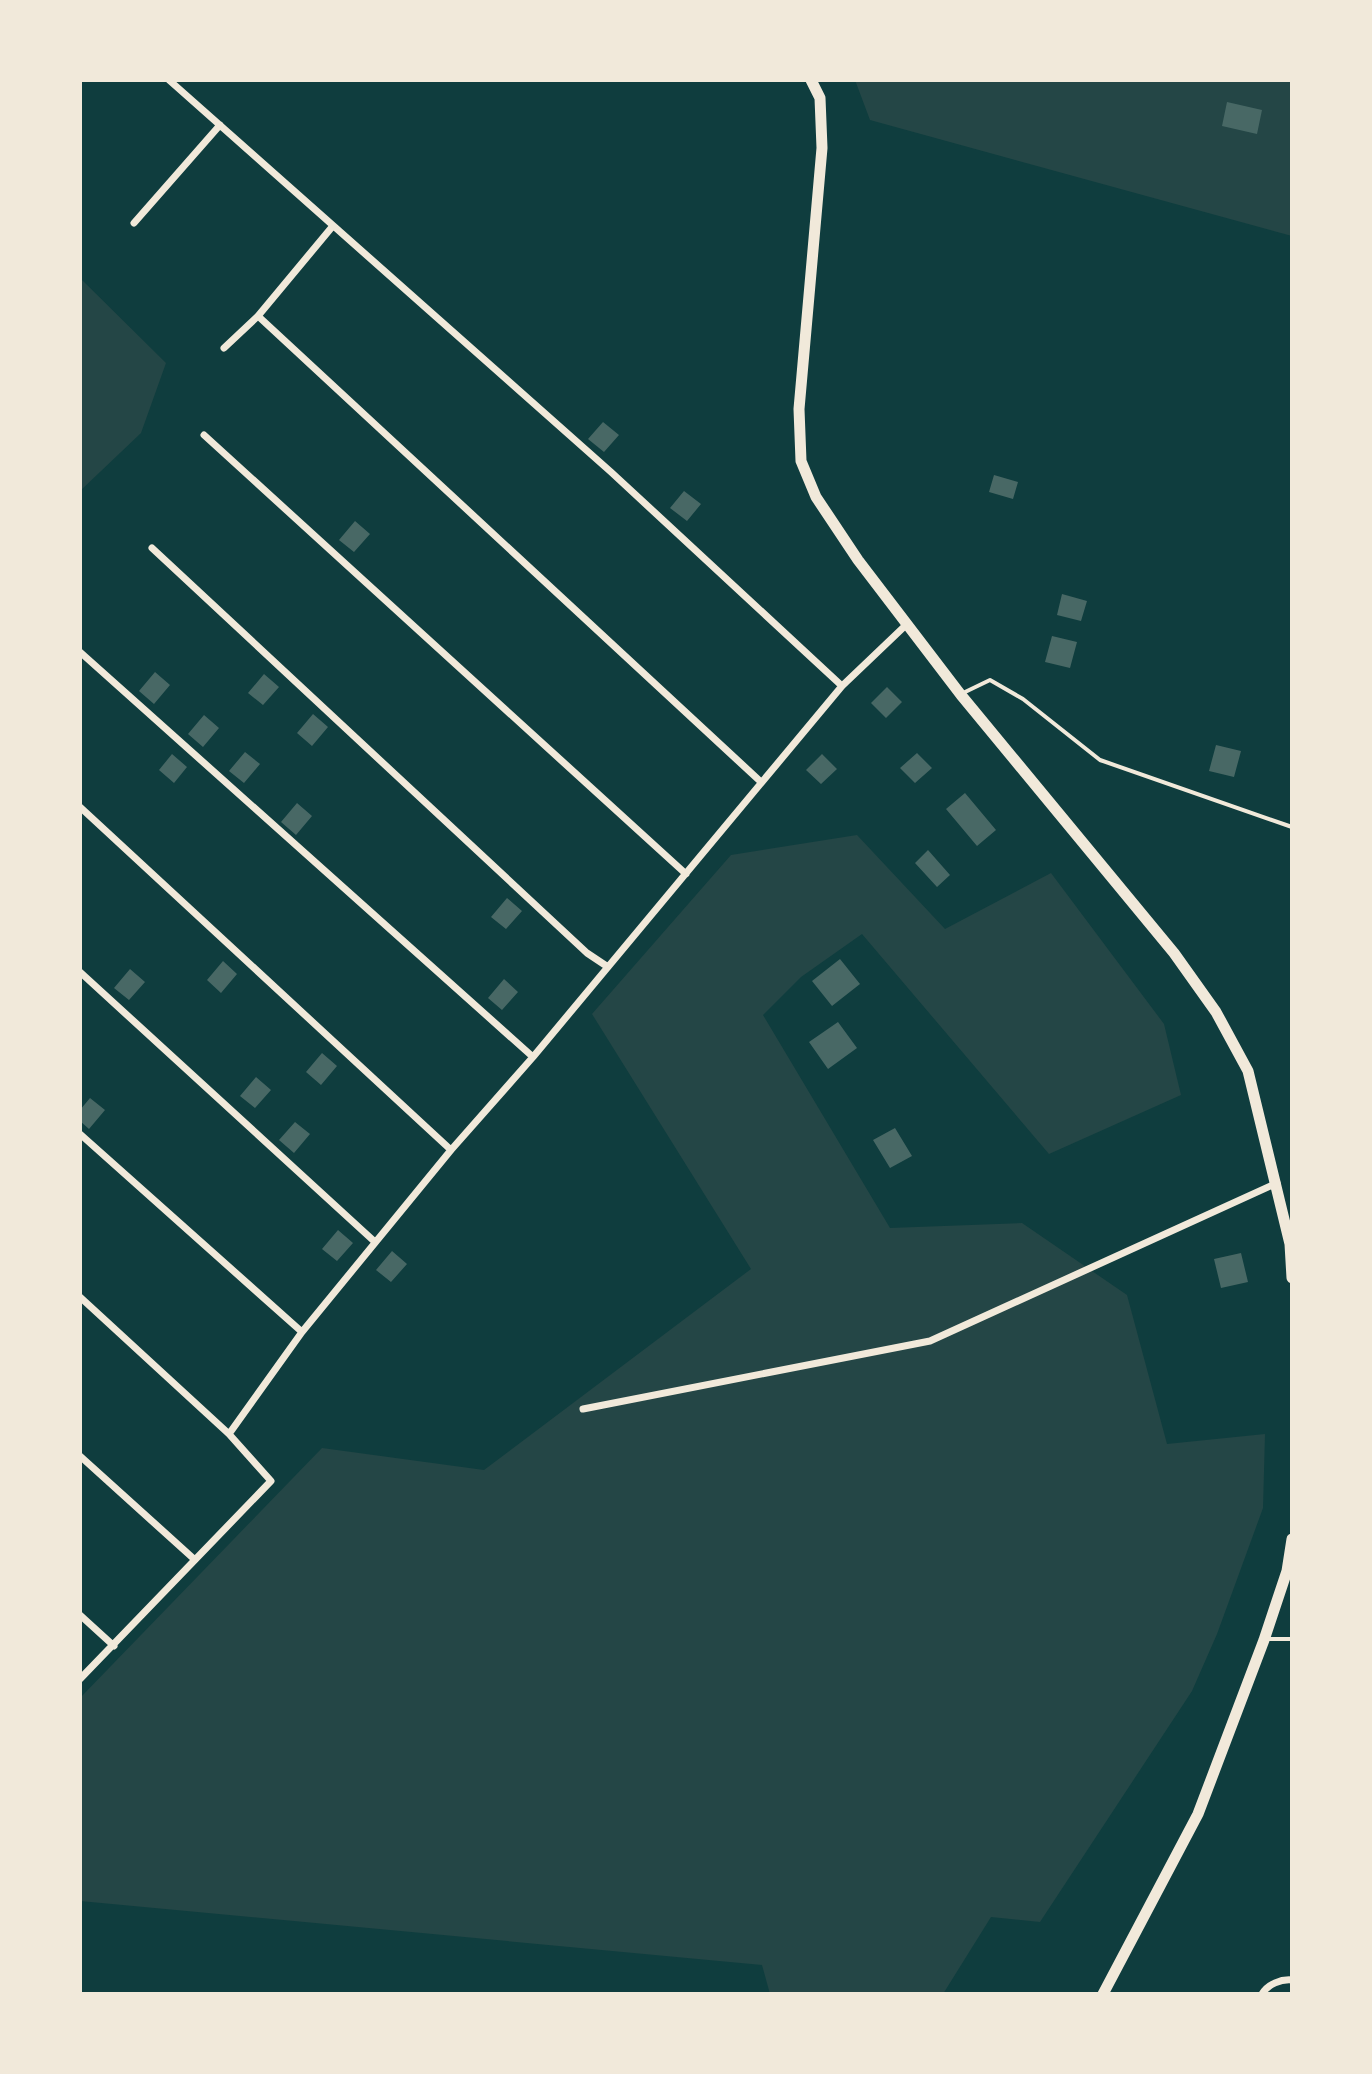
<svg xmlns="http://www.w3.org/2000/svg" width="1372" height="2074" font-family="Manrope,sans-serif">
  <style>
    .green { fill: #244646 }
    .building { fill: #486865 }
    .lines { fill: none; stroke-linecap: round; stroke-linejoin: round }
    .service { stroke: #f1e9da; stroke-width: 4 }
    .minor { stroke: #f1e9da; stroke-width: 7 }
    .secondary { stroke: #f1e9da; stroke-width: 11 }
  </style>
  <rect width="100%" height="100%" fill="#0f3d3e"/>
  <path class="green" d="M855 80H1292V236L870 120Z
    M80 278 166 363 141 433 80 491Z
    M857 835 945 929 1051 873 1164 1024 1181 1095 1049 1154 862 934 801 977 763 1015 890 1228 1022 1223 1127 1295 1167 1444 1265 1434 1263 1508 1217 1634 1192 1691 1040 1922 991 1917 943 1994H770L762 1965 80 1901V1698L322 1448 484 1470 751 1269 592 1014 731 855Z"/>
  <path class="building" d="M1227 102 1262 110 1257 134 1222 126Z
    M603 422 619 435 604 452 588 439Z
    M994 475 1018 482 1013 499 989 492Z
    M684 491 701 504 687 521 670 508Z
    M355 521 370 534 354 552 339 540Z
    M1062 594 1087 601 1081 621 1057 615Z
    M1052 636 1077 642 1070 668 1045 662Z
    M155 672 170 685 154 704 139 691Z
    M264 674 279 687 263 705 248 693Z
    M887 687 902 702 886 718 871 703Z
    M313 714 328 727 312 746 297 733Z
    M204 715 219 728 203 747 188 734Z
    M1216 745 1241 751 1234 777 1209 771Z
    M245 752 260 764 244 783 229 771Z
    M917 753 932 768 915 783 900 768Z
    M172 754 187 767 174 783 159 770Z
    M822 754 837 769 821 784 806 770Z
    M965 793 996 830 977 846 946 809Z
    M297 803 312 816 296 835 281 822Z
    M928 850 950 875 937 887 915 863Z
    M507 898 522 911 506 929 491 917Z
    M840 959 860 984 832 1006 812 981Z
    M223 961 237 974 221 993 207 980Z
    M130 969 145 982 129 1000 114 988Z
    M504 979 518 992 502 1010 488 998Z
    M838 1022 857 1048 828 1069 809 1042Z
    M322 1053 337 1066 321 1085 306 1072Z
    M256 1077 271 1090 255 1108 240 1096Z
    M90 1098 105 1110 89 1129 80 1121V1110Z
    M295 1122 310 1134 294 1153 279 1140Z
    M895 1128 912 1156 890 1168 873 1140Z
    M338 1230 353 1243 337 1261 322 1249Z
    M392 1251 407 1264 391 1282 376 1270Z
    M1241 1253 1248 1282 1221 1288 1214 1259Z"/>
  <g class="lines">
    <path class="service" d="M963 693 990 680 1023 699 1100 760 1292 827
      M1266 1639H1292"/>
    <path class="minor" d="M169 80 611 472 842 686
      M134 223 220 125
      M258 316 761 782
      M224 348 258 316 332 227
      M204 435 686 874
      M152 548 587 953 608 967
      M80 652 533 1057
      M80 807 451 1150
      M80 972 375 1242
      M80 1134 302 1332
      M80 1297 229 1434 271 1481 80 1679
      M583 1409 930 1341 1277 1183
      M229 1434 302 1332 451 1150 533 1057 842 686 907 624
      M80 1456 194 1559
      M80 1615 114 1646
      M1262 1994C1268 1984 1281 1979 1292 1980"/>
    <path class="secondary" d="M811 80 820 98 822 148 799 409 801 461 816 497 858 560 961 695 1174 953 1216 1012 1248 1071 1290 1244 1292 1278
      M1103 1994 1198 1814 1264 1640 1287 1571 1292 1539"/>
  </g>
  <rect width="1372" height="2074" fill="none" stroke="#f1e9da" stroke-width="164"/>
</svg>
